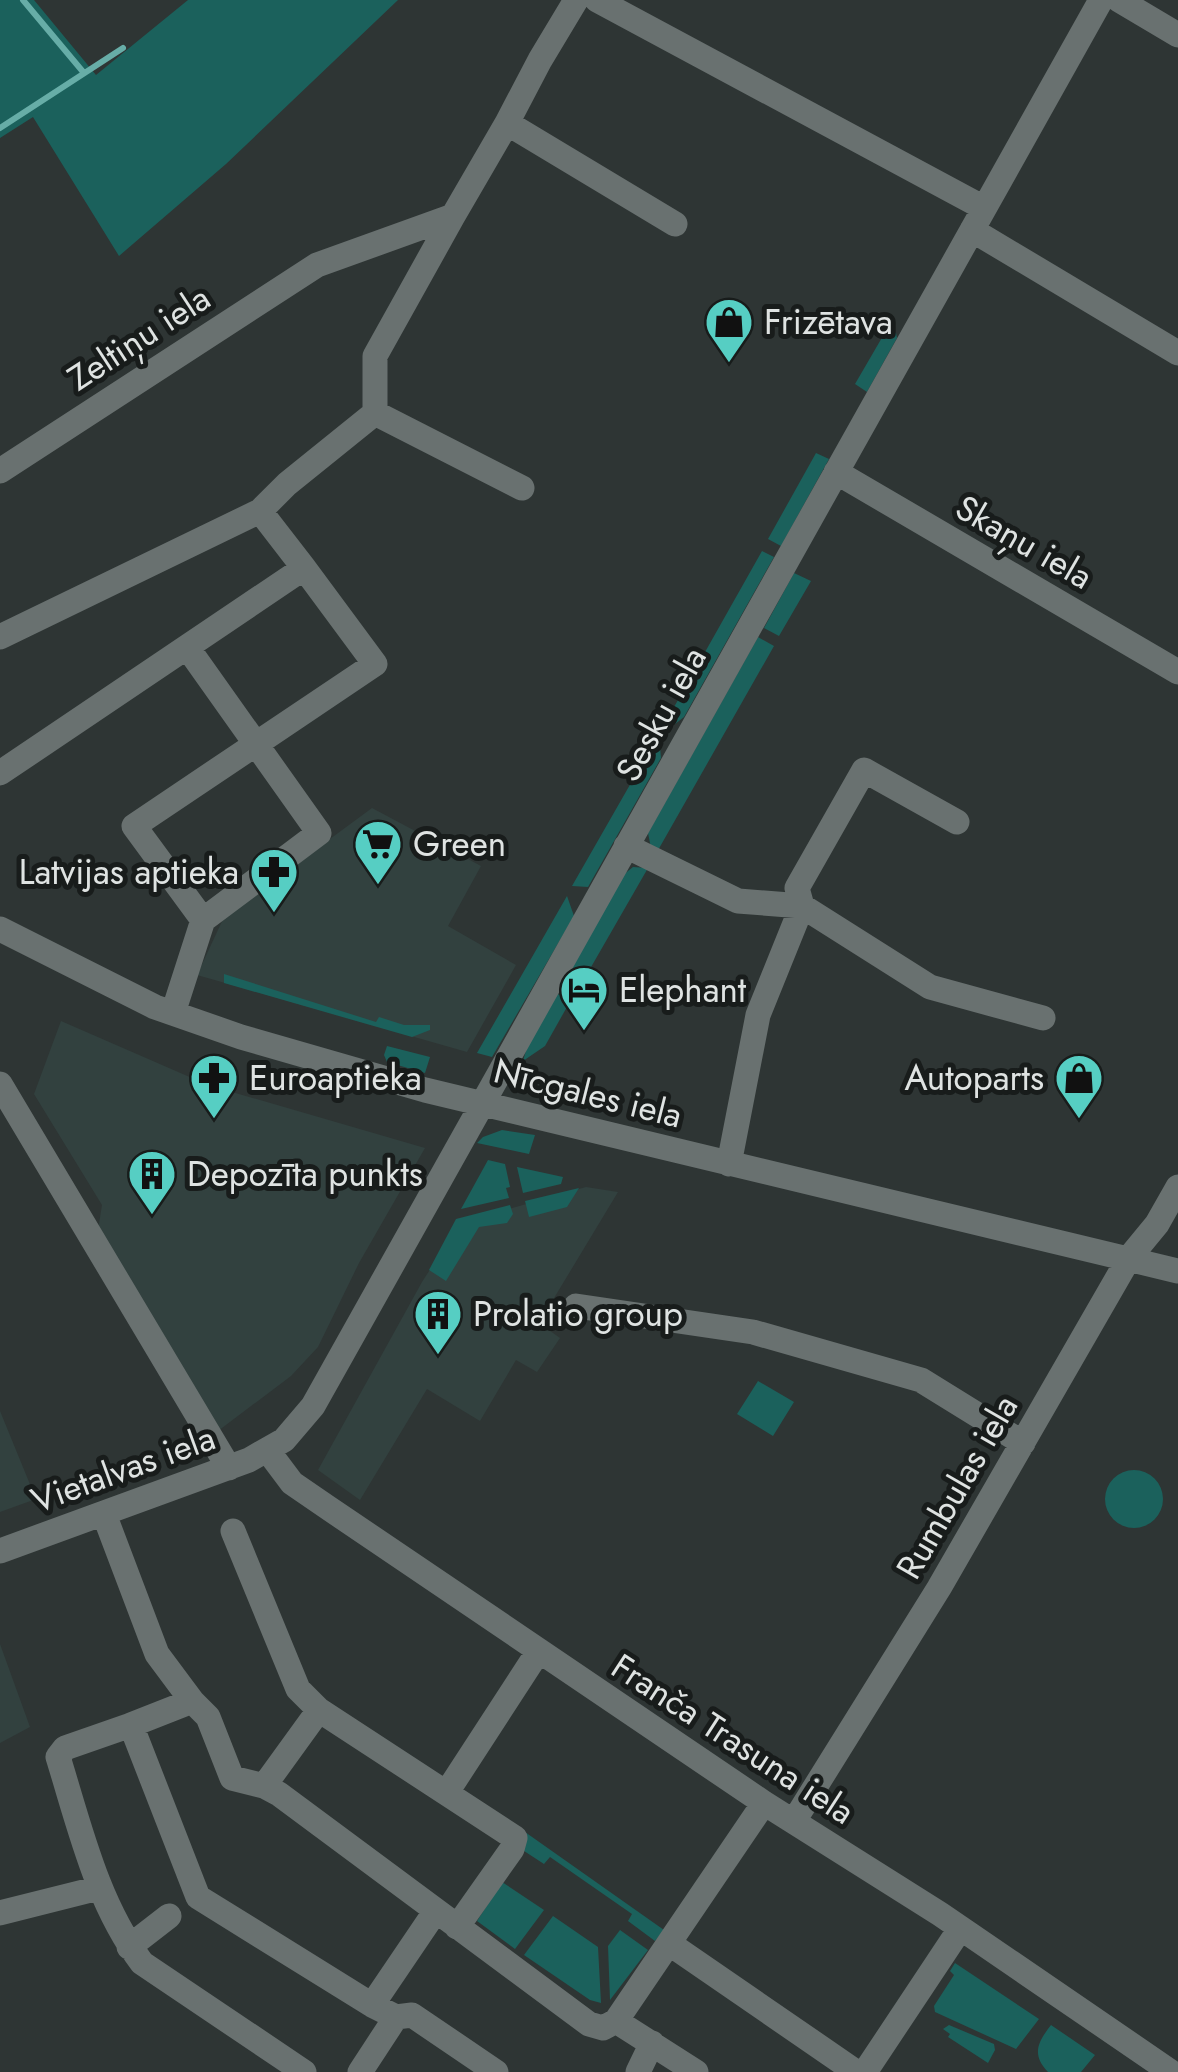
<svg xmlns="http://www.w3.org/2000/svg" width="1178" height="2072" font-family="Jost,sans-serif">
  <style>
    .built { fill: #32413f }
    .green { fill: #1b615c }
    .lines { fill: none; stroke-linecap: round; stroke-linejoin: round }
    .stream { stroke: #67ada7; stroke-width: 6 }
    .minor { stroke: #697170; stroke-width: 25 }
    .labels { text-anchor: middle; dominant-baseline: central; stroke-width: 10; stroke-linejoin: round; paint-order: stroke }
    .poi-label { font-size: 35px; fill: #dfe3e2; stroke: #181c1b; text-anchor: start }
    .street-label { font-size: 35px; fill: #dfe3e2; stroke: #181c1b }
  </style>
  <rect width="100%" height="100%" fill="#2e3534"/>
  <path class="built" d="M372 808 481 866 448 926 516 965 467 1052 197 975 224 917Z
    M61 1021 208 1085 425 1148 359 1263 318 1347 291 1376 218 1431 97 1236 102 1205 34 1094Z
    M586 1187 618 1192 539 1323 560 1338 537 1372 516 1360 480 1421 427 1389 360 1500 318 1470 422 1282 460 1223Z
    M0 1411 36 1499 0 1512Z
    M0 1644 30 1727 0 1743Z"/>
  <path class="green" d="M0 0H34L96 75 188 0H398L226 164 119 256 33 117 0 138Z
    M887 329 896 333 897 338 867 392 855 384Z
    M816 453 829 459 781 546 768 539Z
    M762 551 774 557 684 717 675 724 665 723Z
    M794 573 811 581 779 636 764 628Z
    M758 637 774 646 657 852 651 848 648 833Z
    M655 741 660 747 661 758 588 887 572 886Z
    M633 867 648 868 579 988 563 982 623 875Z
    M567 896 574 916 492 1057 477 1053Z
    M224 974 376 1022 379 1017 404 1025H430V1030L412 1037 224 983Z
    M557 994 572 998 545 1046 523 1061 527 1047Z
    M387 1046 430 1057 425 1073 387 1062 384 1055Z
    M502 1130 535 1135 529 1154 477 1143 483 1137Z
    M488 1160 505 1164 510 1187 506 1188 509 1198 461 1209Z
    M517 1167 563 1177 561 1184 523 1193Z
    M579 1188 567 1207 529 1217 525 1201Z
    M510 1205 513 1214 507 1223 479 1227 446 1281 429 1270 456 1219Z
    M758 1381 794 1402 773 1436 737 1414Z
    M1105 1499a29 29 0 1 1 58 0a29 29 0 1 1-58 0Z
    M525 1832 664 1930 655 1941 628 1921 632 1914 550 1857 544 1864 521 1849Z
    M502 1882 544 1910 515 1949 477 1921Z
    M553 1916 598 1947 601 2003 590 2000 524 1955Z
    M620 1930 648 1950 610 2000 608 1946Z
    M955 1963 1039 2019 1016 2049 935 2012 934 2006 954 1975 950 1971Z
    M949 2025 994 2044 995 2050 988 2063 948 2037 950 2034 943 2029Z
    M1051 2025 1095 2055 1081 2072H1048C1031 2054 1038 2042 1051 2025Z"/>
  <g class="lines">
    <path class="stream" d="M23 0 84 73
      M0 128 123 48"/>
    <path class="minor" d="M576 0 540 60 507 123 675 224
      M597 0 984 208
      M1119 0 1178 35
      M972 230 1178 353
      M375 413 522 488
      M0 471 317 265 453 216 507 123
      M836 472 1178 672
      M260 511 287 484 375 413V356L453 216
      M0 637 260 511 304 568
      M0 773 304 568 375 664 134 826 203 920 319 833 187 647
      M626 846 738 901 802 906 930 987 1043 1018
      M0 929 155 1007 241 1037 425 1090 1178 1271
      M173 1013 203 920
      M0 1084 229 1468
      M729 1164 758 1015 802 906 797 888 864 770 957 822
      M576 1306 753 1332 921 1380 1023 1443
      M268 1451 292 1483 327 1507 764 1803 940 1914 1171 2072
      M104 1514 157 1654 192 1701 131 1725 198 1897 372 2005 396 2017 412 2015 496 2072
      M233 1531 298 1689 319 1710 515 1838 512 1849 457 1927
      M0 1551 249 1460 284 1440 313 1406 1101 0
      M192 1701 208 1717 232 1778 264 1786 279 1794 589 2024 603 2028 616 2021 696 2072
      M131 1725 65 1748 58 1757C80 1828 97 1903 142 1963L304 2072
      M264 1786 319 1710
      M447 1792 538 1652
      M794 1821 939 1588 1129 1258 1157 1224 1178 1187
      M0 1913 99 1888
      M670 1944 856 2072
      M129 1947 169 1916
      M372 2005 435 1912
      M616 2021 764 1803
      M360 2072 396 2017
      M638 2072 652 2043
      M865 2072 960 1929"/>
  </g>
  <defs>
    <g id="shop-pin" transform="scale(2.5)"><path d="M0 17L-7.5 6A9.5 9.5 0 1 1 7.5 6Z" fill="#56cec3" stroke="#181c1b"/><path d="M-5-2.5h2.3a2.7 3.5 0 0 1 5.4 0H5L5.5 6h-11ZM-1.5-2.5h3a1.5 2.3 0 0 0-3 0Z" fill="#111"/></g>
    <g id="supermarket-pin" transform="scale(2.5)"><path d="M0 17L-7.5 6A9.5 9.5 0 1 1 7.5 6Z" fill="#56cec3" stroke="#181c1b"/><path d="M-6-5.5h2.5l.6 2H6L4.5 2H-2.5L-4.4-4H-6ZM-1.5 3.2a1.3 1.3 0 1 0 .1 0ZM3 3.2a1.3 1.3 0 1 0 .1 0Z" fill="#111"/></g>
    <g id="pharmacy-pin" transform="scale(2.5)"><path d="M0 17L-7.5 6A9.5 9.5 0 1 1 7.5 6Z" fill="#56cec3" stroke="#181c1b"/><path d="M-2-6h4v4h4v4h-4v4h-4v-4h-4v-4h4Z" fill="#111"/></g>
    <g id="hotel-pin" transform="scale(2.5)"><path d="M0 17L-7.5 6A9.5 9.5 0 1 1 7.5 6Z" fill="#56cec3" stroke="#181c1b"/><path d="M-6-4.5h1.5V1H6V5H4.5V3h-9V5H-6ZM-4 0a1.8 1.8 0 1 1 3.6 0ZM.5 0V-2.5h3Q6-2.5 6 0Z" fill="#111"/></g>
    <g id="building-pin" transform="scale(2.5)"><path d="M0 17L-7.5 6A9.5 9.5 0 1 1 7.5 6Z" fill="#56cec3" stroke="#181c1b"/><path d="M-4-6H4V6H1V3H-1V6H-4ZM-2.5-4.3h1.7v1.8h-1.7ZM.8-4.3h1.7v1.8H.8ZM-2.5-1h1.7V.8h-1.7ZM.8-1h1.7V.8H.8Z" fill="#111"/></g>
  </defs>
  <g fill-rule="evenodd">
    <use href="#shop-pin" x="729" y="322"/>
    <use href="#supermarket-pin" x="378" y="844"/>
    <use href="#pharmacy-pin" x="274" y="872"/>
    <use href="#hotel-pin" x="584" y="990"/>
    <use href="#pharmacy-pin" x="214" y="1078"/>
    <use href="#shop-pin" x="1079" y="1078"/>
    <use href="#building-pin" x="152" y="1174"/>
    <use href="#building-pin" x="438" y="1314"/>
  </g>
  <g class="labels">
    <g class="poi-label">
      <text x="764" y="322">Frizētava</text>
      <text x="413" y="844">Green</text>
      <text x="239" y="872" text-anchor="end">Latvijas aptieka</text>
      <text x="619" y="990">Elephant</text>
      <text x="249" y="1078">Euroaptieka</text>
      <text x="1044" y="1078" text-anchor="end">Autoparts</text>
      <text x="187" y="1174">Depozīta punkts</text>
      <text x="473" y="1314">Prolatio group</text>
    </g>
    <g class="street-label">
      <text transform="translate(139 338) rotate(-33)">Zeltiņu iela</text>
      <text transform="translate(1024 542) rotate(30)">Skaņu iela</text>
      <text transform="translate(661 714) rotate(-61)">Sesku iela</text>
      <text transform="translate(588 1093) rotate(14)">Nīcgales iela</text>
      <text transform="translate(123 1469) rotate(-20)">Vietalvas iela</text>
      <text transform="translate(957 1487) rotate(-60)">Rumbulas iela</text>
      <text transform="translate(733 1739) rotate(33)">Franča Trasuna iela</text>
    </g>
  </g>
</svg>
